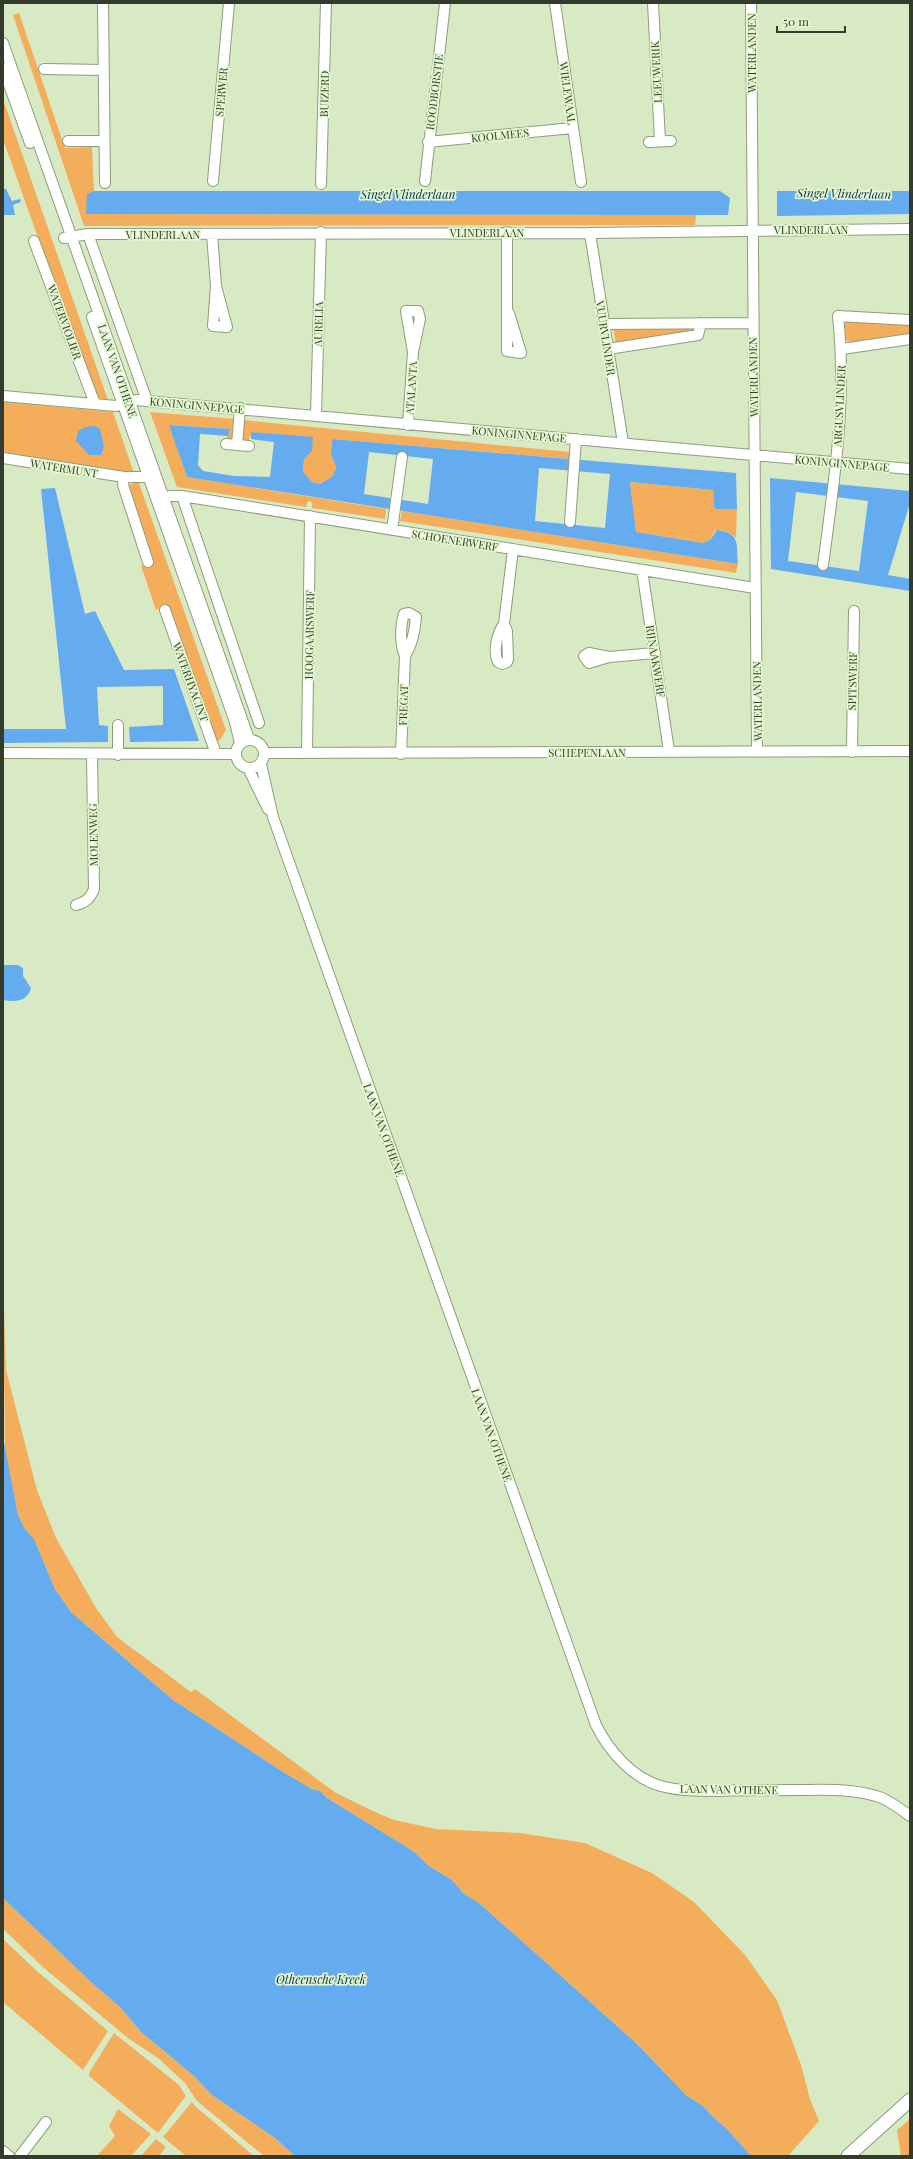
<svg xmlns="http://www.w3.org/2000/svg" width="913" height="2159" font-family="'Playfair Display',serif">
  <style>
    .green { fill: #f4ae5b }
    .water { fill: #65abef; fill-rule: evenodd }
    .lines { fill: none; stroke-linecap: round; stroke-linejoin: round }
    .minor-casing { stroke: #8d9e7a; stroke-width: 12 }
    .major-casing { stroke: #8d9e7a; stroke-width: 15 }
    .minor { stroke: #fff; stroke-width: 10 }
    .major { stroke: #fff; stroke-width: 13 }
    .labels { text-anchor: middle; dominant-baseline: central; stroke-width: 3.5; stroke-linejoin: round; paint-order: stroke }
    .street-label { font-size: 11px; fill: #343b2c; stroke: #e4f8d1 }
    .water-label { font-size: 12px; font-style: italic; fill: #093051; stroke: #e4f8d1 }
  </style>
  <rect width="100%" height="100%" fill="#d7eac4"/>
  <path class="green" d="M19 13 65 148 92 147 94 191 87 195V214L696 215 695 225 84 226 13 15Z
    M3 99 108 400 96 401 3 139Z
    M847 321 910 324V333L851 342 844 339 842 326Z
    M613 327H694L696 331 616 344Z
    M3 402 113 412 134 473 3 453Z
    M150 412 236 419 233 440 226 441 229 429 170 425 187 477 386 509 385 519 312 508V502L308 501 306 507 177 487Z
    M242 420 570 452 572 459 332 439 331 454 336 467 333 476 320 484 312 482 303 473 304 459 309 453 252 432 248 442 243 441Z
    M630 482 713 490 714 506 716 508 737 509 736 538C732 533 722 529 715 531L710 540 703 543 636 532Z
    M133 483H139L226 730 220 740 216 742 168 606 156 610 141 566 152 562 128 486Z
    M402 511 738 564 736 573 400 521Z
    M3 1281 6 1370 37 1490 56 1538 96 1608 117 1637 191 1692 195 1689 336 1793 375 1812 394 1820 436 1829 520 1833 585 1843 652 1873 694 1902 745 1955 777 2000 801 2065 810 2099 819 2121 788 2156H751L727 2129 711 2115 703 2106 687 2096 636 2043 479 1903 464 1894 452 1880 429 1866 413 1851 327 1798 320 1791 312 1789 283 1772 173 1700 71 1612 55 1589 34 1539 25 1529 18 1515 5 1451Z
    M3 1898 91 1982 120 2007 141 2032 194 2076 212 2095 275 2138 295 2156H264L197 2101 185 2083 158 2058 129 2039 44 1968 3 1929Z
    M3 1939 38 1972 108 2031 83 2070 3 2002Z
    M114 2033 179 2085 186 2096 158 2133 89 2076V2073Z
    M192 2102 195 2106 254 2156H186L163 2137Z
    M118 2109 151 2134 131 2156H97L115 2136 109 2126Z
    M910 2119V2156H901L897 2130Z
    M156 2139 166 2147 159 2156H141Z"/>
  <path class="water" d="M3 189H6L12 201 20 199 21 202 13 205 15 215H3Z
    M94 191H720L730 198 728 215 86 214 87 194Z
    M777 191H910V214L777 216Z
    M169 425 230 429 228 436 200 434 198 465 203 471 234 476 270 477 274 442 251 439V432L313 437 312 451 304 459 303 472 312 482 320 484 333 476 336 467 331 454 332 439 736 473 737 509H716L714 506 713 490 630 482 636 532 703 543 710 540 717 530C741 533 736 544 738 564L187 477ZM369 452 433 459 428 504 364 494ZM539 468 610 474 605 528 535 521Z
    M95 426 100 429 104 446 101 455H89L76 441 78 431 85 427Z
    M770 478 910 491V503L888 575 910 579V591L771 569ZM796 492 868 501 859 571 788 561Z
    M55 488 85 614 95 611 124 670 174 669 199 741 130 742 129 727 163 725V686L97 687 99 725 108 726V742L3 743V729H66L41 489Z
    M3 965H18L23 968V976L31 988C27 1002 16 1002 3 1000Z
    M3 1437 18 1515 25 1529 34 1539 55 1589 71 1612 173 1700 283 1772 312 1789 320 1791 327 1798 413 1851 429 1866 452 1880 464 1894 479 1903 636 2043 687 2096 703 2106 711 2115 727 2129 751 2156H295L275 2138 212 2095 194 2076 141 2032 120 2007 91 1982 3 1898Z"/>
  <g class="lines">
    <g class="minor-casing">
      <path id="minor" d="M103 3 105 183
        M555 3 581 182
        M653 3 660 141
        M751 3 757 751
        M3 43 249 739
        M3 68 30 143
        M44 69 103 70
        M68 141H104
        M428 142 573 128
        M649 142 671 141
        M213 181 229 3
        M425 181 445 3
        M321 184 326 3
        M507 232V351L521 353 509 313
        M590 233 623 443
        M88 234 147 401
        M212 234 216 286 213 326 227 327 216 286
        M64 238 88 234 590 233 910 229
        M34 241 95 404
        M92 317 235 722 240 743
        M603 324 753 323
        M608 349 698 335 701 323
        M842 349 910 339
        M3 396 116 406 136 400 147 401 910 469
        M316 416 321 232
        M408 425 413 352 420 319 418 311H406L413 352
        M226 444 249 446
        M237 445 240 408
        M3 458 124 477H153
        M124 477 123 485 148 562
        M182 496 259 723
        M157 500 170 496H182L755 588
        M570 522 576 439
        M392 530 402 457
        M823 565C834 483 847 399 838 316L910 320
        M642 570 669 751
        M165 610 216 754
        M504 624 507 631 508 659 507 662 502 664 498 662C493 651 497 633 504 624L513 549
        M609 657 589 663 584 656 589 653 609 657 655 653
        M118 725V755
        M236 754a14 14 0 1 1 28 0a14 14 0 1 1-28 0Z
        M852 752 854 611
        M3 753 236 754
        M265 753 910 751
        M307 753 310 516
        M401 754 405 656C400 645 400 626 404 614L409 613 416 617C415 630 412 645 405 656
        M261 764 273 817 596 1725C609 1751 632 1778 661 1786 679 1791 699 1791 718 1791 745 1790 771 1790 797 1790 825 1790 856 1788 882 1798 892 1803 901 1809 910 1816
        M248 768 268 809
        M76 905C86 902 90 899 94 889L92 754
        M3 2151 9 2156
        M20 2156 46 2122"/>
    </g>
    <g class="major-casing">
      <path id="major" d="M848 2156 910 2100"/>
    </g>
    <use href="#minor" class="minor"/>
    <use href="#major" class="major"/>
  </g>
  <g class="labels">
    <g class="street-label">
      <text transform="translate(751 53) rotate(-90)">WATERLANDEN</text>
      <text transform="translate(656 72) rotate(-93)">LEEUWERIK</text>
      <text transform="translate(221 92) rotate(-85)">SPERWER</text>
      <text transform="translate(434 92) rotate(-83)">ROODBORSTJE</text>
      <text transform="translate(568 93) rotate(82)">WIELEWAAL</text>
      <text transform="translate(324 94) rotate(-89)">BUIZERD</text>
      <text transform="translate(500 135) rotate(-6)">KOOLMEES</text>
      <text x="811" y="229">VLINDERLAAN</text>
      <text x="487" y="232">VLINDERLAAN</text>
      <text x="163" y="234">VLINDERLAAN</text>
      <text transform="translate(65 322) rotate(70)">WATERVIOLIER</text>
      <text transform="translate(318 324) rotate(-88)">AURELIA</text>
      <text transform="translate(606 338) rotate(81)">VUURVLINDER</text>
      <text transform="translate(118 371) rotate(71)">LAAN VAN OTHENE</text>
      <text transform="translate(753 377) rotate(-91)">WATERLANDEN</text>
      <text transform="translate(411 388) rotate(-86)">ATALANTA</text>
      <text transform="translate(197 405) rotate(5)">KONINGINNEPAGE</text>
      <text transform="translate(839 406) rotate(-87)">ARGUSVLINDER</text>
      <text transform="translate(519 434) rotate(5)">KONINGINNEPAGE</text>
      <text transform="translate(842 463) rotate(5)">KONINGINNEPAGE</text>
      <text transform="translate(64 468) rotate(9)">WATERMUNT</text>
      <text transform="translate(455 540) rotate(9)">SCHOENERWERF</text>
      <text transform="translate(309 635) rotate(-89)">HOOGAARSWERF</text>
      <text transform="translate(656 661) rotate(81)">RIJNAAKWERF</text>
      <text transform="translate(852 681) rotate(-89)">SPITSWERF</text>
      <text transform="translate(191 682) rotate(70)">WATERHYACINT</text>
      <text transform="translate(757 701) rotate(-91)">WATERLANDEN</text>
      <text transform="translate(403 705) rotate(-88)">FREGAT</text>
      <text x="587" y="752">SCHEPENLAAN</text>
      <text transform="translate(93 835) rotate(-91)">MOLENWEG</text>
      <text transform="translate(384 1130) rotate(70)">LAAN VAN OTHENE</text>
      <text transform="translate(492 1435) rotate(70)">LAAN VAN OTHENE</text>
      <text transform="translate(729 1789) rotate(1)">LAAN VAN OTHENE</text>
    </g>
    <g class="water-label">
      <text transform="translate(844 193) rotate(1)">Singel Vlinderlaan</text>
      <text x="408" y="194">Singel Vlinderlaan</text>
      <text x="321" y="1979">Otheensche Kreek</text>
    </g>
  </g>
  <rect width="913" height="2159" fill="none" stroke="#343b2c" stroke-width="8"/>
  <path d="M777 26v6h68v-6" fill="none" stroke="#343b2c" stroke-width="2"/>
  <text x="783" y="26" font-size="12" fill="#343b2c" stroke="#e4f8d1" stroke-width="3" paint-order="stroke">50 m</text>
</svg>
